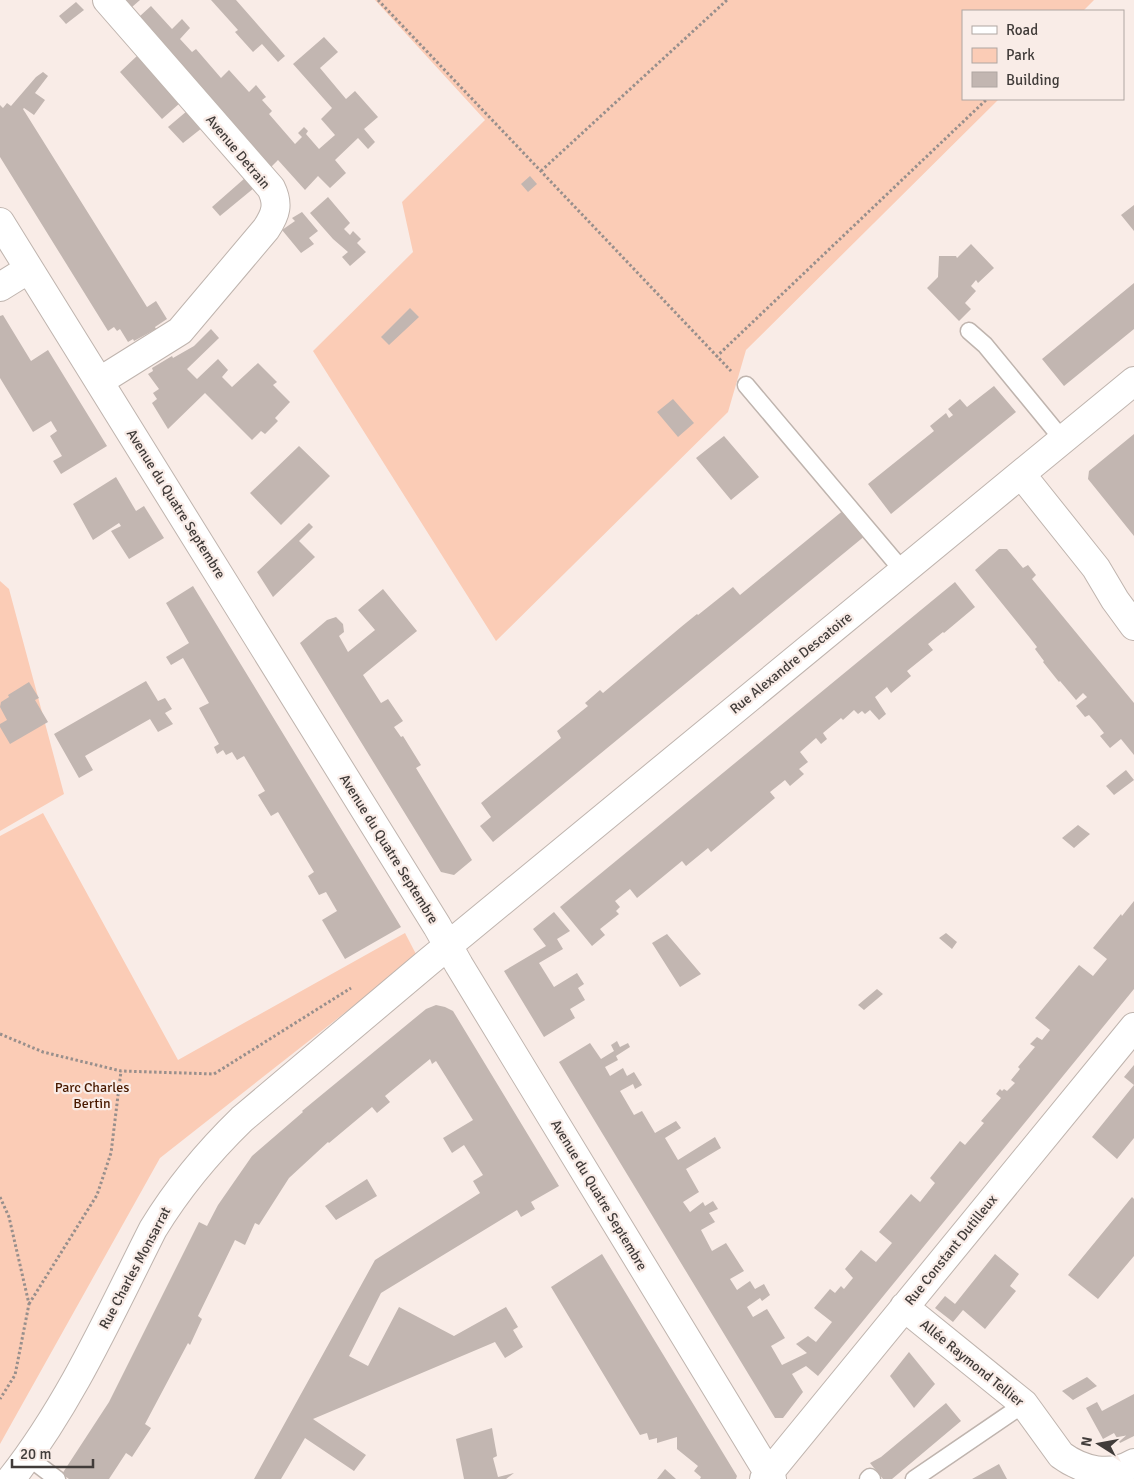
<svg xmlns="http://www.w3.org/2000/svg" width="1134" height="1479" font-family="Signika,sans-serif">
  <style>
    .green { fill: #fbccb6 }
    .building { fill: #c2b6b1 }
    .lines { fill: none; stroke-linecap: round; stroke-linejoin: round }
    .service-casing { stroke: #bfb4ae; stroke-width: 19 }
    .minor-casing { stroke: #bfb4ae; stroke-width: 30 }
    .path { stroke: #988f8c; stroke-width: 3; stroke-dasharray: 2.5 2.5; stroke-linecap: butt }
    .service { stroke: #fff; stroke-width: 16 }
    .minor { stroke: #fff; stroke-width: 28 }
    .labels { text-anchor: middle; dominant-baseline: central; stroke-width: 4.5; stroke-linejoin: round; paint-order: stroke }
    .street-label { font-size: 14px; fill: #413c3a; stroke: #f9ece7 }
    .park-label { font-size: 14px; fill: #491a00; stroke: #f9ece7 }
  </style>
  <rect width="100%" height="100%" fill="#f9ece7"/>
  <path class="green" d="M375 0H1094L1083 11H963V99H999L746 350 728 412 496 641 313 351 413 252 402 202 485 120Z
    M0 581 9 589 64 794 0 831Z
    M43 813 178 1060 405 933 417 956 160 1158 0 1444V836Z"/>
  <path class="building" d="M126 0H140L132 7Z
    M211 0H236L285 56 278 62 262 44 253 52 235 32 238 30Z
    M76 2 84 10 66 24 59 16Z
    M151 6 172 29 182 19 190 28 180 39 192 52 196 49 221 78 229 70 249 92 256 85 266 97 262 100 272 111 269 114 295 144 302 137 298 133 304 127 308 131 306 134 319 149 335 135 321 119 332 108 293 64 324 37 338 52 320 68 346 99 355 91 378 117 364 129 375 142 368 149 358 138 335 160 346 173 330 188 318 176 305 190 278 160 271 167 140 16Z
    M138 55 180 103 162 119 120 72Z
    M43 72 48 76 35 93 45 100 34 115 24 108 23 109 147 307 156 301 167 319 155 327 156 329 134 341 133 339 128 342 120 329 117 331 114 327 108 331 0 157V105L3 108 7 103 11 106 36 77Z
    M187 111 202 128 183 143 168 127Z
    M530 176 537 184 528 192 521 184Z
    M245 178 254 188 220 216 212 207Z
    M328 197 350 223 344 229 350 235 353 231 361 239 357 243 366 252 350 266 342 257 348 252 333 239 310 213Z
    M1134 205V231L1121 215Z
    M302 212 318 231 309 238 314 244 301 253 282 230 295 221 292 218Z
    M971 244 994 268 978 283 976 280 971 286 976 291 965 303 971 309 959 321 927 288 938 277 939 256H956L957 258Z
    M1134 283V329L1064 386 1042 359Z
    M410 308 419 317 389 345 381 337Z
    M3 315 31 361 48 350 107 446 61 474 53 461 62 456 50 436 57 431 51 421 33 432 0 378V316Z
    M211 329 219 338 187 369 197 379 218 359 228 370 222 377 232 387 258 363 277 382 273 385 290 402 275 418 278 421 265 434 261 431 252 440 205 393 168 429 152 403 157 399 153 393 159 389 148 374 153 371 152 368 172 356 173 358 194 346Z
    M994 386 1016 412 891 514 868 484 934 431 930 426 946 413 949 418 953 415 948 409 960 399 967 407Z
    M673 399 694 423 678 437 657 412Z
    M1134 434V536L1088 479 1089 471Z
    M724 436 759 477 731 500 696 458Z
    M299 446 330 476 281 525 250 493Z
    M116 477 136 511 144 506 164 538 129 559 111 531 121 526 119 523 93 540 73 504Z
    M845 509 866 535 493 842 480 826 491 817 481 803 561 738 557 731 588 706 585 703 600 690 603 693 681 627 697 614 698 615 733 587 740 595Z
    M309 523 313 527 299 541 315 557 273 597 257 572Z
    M999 549H1007L1023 568 1028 565 1036 575 1032 579 1134 703V755L1121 739 1110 748 1100 736 1104 733 1096 723 1089 715 1085 717 1076 706 1087 697 1083 693 1076 700 1060 681 1059 682 1043 662 1044 661 1035 649 1037 647 1030 638 975 570Z
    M955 582 975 607 944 633 943 632 928 644 933 650 907 671 911 676 891 693 887 687 875 697 886 714 879 720 870 710 865 714 862 711 858 714 854 710 843 720 841 718 823 733 827 739 821 744 816 738 800 752 808 762 799 769 804 774 790 786 785 780 770 792 775 798 711 852 708 848 686 866 682 861 637 898 630 889 615 901 620 907 616 911 619 914 600 929 605 935 592 946 560 907Z
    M193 586 401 927 345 959 322 920 337 911 326 892 319 895 308 876 314 872 278 812 271 816 258 795 265 791 244 756 237 760 232 752 226 755 223 750 217 754 214 747 219 744 199 708 209 703 183 658 171 665 166 657 189 643 166 603Z
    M383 589 417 631 363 675 381 703 388 699 403 721 394 727 401 737 403 736 421 765 416 768 472 860 454 875 441 872 300 643 327 620 336 617 343 624 344 632 339 636 348 652 375 630 358 610Z
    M146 681 158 701 165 698 172 709 165 713 173 724 158 732 150 719 85 756 93 770 79 778 54 734Z
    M29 682 39 698 35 700 48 722 10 744 0 727V724L7 720 0 707 1 702 9 697 8 695Z
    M1126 770 1134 780 1114 795 1106 786Z
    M1078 825 1090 834 1074 848 1062 838Z
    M1134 901V989L818 1376 806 1366 792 1374 803 1392 783 1418H775L559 1062 590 1043 601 1059 614 1051 611 1045 617 1041 620 1047 628 1043 630 1047 616 1056 618 1060 605 1067 610 1076 623 1068 627 1076 634 1072 642 1085 635 1089 633 1084 620 1091 634 1115 642 1111 655 1133 676 1121 681 1128 665 1138 678 1160 715 1137 721 1148 686 1169 699 1192 683 1202 690 1212 703 1202 705 1206 713 1201 718 1209 709 1213 715 1222 701 1230 712 1251 726 1243 744 1271 730 1279 737 1290 750 1281 755 1289 764 1284 770 1295 762 1301 760 1298 747 1307 753 1317 767 1309 785 1338 771 1346 782 1365 807 1353 796 1344 808 1336 816 1342 832 1322 814 1308 830 1289 835 1293 841 1286 844 1289 853 1278 845 1269 861 1250 876 1262 892 1243 879 1232 911 1194 920 1202 935 1183 930 1178 960 1141 965 1145 984 1123 981 1121 1001 1098 996 1094 1000 1089 1002 1091 1004 1089 1007 1091 1015 1083 1011 1080 1020 1069 1018 1067 1035 1047 1030 1044 1037 1037 1042 1040 1050 1030 1035 1018 1079 965 1093 976 1107 959 1093 948 1121 914 1122 916Z
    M554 912 570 931 557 939 563 949 539 963 554 987 577 973 584 984 578 988 585 1000 570 1009 575 1018 544 1037 504 971 546 946 533 929Z
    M946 933 957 942 952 949 939 938Z
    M667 934 701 974 680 987 652 943Z
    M877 989 883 994 864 1010 858 1005Z
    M436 1005 445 1007 453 1011 559 1186 531 1202 535 1209 521 1217 517 1210 381 1293 349 1356 368 1366 399 1307 454 1336 506 1307 518 1327 513 1330 523 1347 505 1358 495 1342 313 1419 366 1455 354 1471 305 1438 281 1479H254L375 1260 480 1193 473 1181 483 1175 464 1145 452 1153 443 1138 473 1120 436 1061 432 1064 430 1059 385 1096 390 1102 377 1113 372 1107 329 1143 328 1142 289 1178 259 1225 255 1223 245 1245 235 1240 198 1316 202 1319 190 1345 188 1343 145 1424 151 1428 132 1457 126 1453 109 1479H69L62 1474 109 1402 199 1222 207 1226 218 1205 252 1156 303 1112 302 1111 426 1009Z
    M1134 1065V1085L1124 1077Z
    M1134 1085V1138L1117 1159 1092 1137Z
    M367 1179 377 1196 336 1220 325 1206Z
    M1132 1197 1134 1199V1256L1098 1299 1068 1275Z
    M602 1254 737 1476 736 1479H700L701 1477 694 1471 698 1466 677 1449V1437L657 1443V1438L649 1440 647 1433 640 1435 551 1287Z
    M995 1254 1019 1274 1010 1286 1016 1291 985 1329 963 1310 953 1322 935 1308 945 1296 955 1304Z
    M909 1352 935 1384 914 1408 890 1376Z
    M1087 1377 1097 1386 1073 1400 1062 1391Z
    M1134 1394V1436L1120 1443 1114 1433 1103 1439 1086 1408 1097 1402 1102 1411Z
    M946 1403 961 1421 892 1479H883L870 1463 881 1457Z
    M492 1428 497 1456 493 1458 498 1477 514 1473 506 1479H464L456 1439Z
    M999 1464 1007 1479H972Z
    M665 1469 676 1479H657Z"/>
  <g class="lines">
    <g class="service-casing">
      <path id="service" d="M969 331 985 345 1063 440
        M746 385 903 571
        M28 1457 57 1479
        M868 1479 870 1477 872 1479
        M914 1479 1024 1404"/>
    </g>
    <g class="minor-casing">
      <path id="minor" d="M0 222 437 926 459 965 772 1479
        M0 287 29 269
        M100 381 180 331 266 229C276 214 279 204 271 188L107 0
        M1021 474 1096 568 1115 600 1134 626
        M904 1307 1024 1404 1061 1455C1083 1471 1110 1477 1134 1463
        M11 1479C70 1404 110 1314 153 1229 178 1188 207 1153 242 1119L427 963 1134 381
        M764 1479 1134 1027"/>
    </g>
    <path class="path" d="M378 0 731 371
      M541 171 727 0
      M716 357 987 99
      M0 1034 43 1052 121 1071 214 1074 351 988
      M0 1197 9 1217 29 1304 15 1375 0 1399
      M29 1304 97 1195 111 1153 121 1071"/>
    <use href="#service" class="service"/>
    <use href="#minor" class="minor"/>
  </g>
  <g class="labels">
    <g class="street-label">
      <text transform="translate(238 152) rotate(50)">Avenue Detrain</text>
      <text transform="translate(176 504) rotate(58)">Avenue du Quatre Septembre</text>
      <text transform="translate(791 663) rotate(-39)">Rue Alexandre Descatoire</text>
      <text transform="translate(389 849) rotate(58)">Avenue du Quatre Septembre</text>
      <text transform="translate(599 1195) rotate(59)">Avenue du Quatre Septembre</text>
      <text transform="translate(951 1250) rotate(-51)">Rue Constant Dutilleux</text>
      <text transform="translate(135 1268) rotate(-62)">Rue Charles Monsarrat</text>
      <text transform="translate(972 1363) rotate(39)">Allée Raymond Tellier</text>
    </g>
    <g class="park-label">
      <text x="92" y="1087">Parc Charles<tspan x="92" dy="16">Bertin</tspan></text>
    </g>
  </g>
  <rect x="962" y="10" width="162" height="90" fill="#f9ece7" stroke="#afa6a2"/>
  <rect x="972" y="26" width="25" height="8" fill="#ffffff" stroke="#afa6a2"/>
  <text x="1006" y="35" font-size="15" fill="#413c3a">Road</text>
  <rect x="972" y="48" width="25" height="15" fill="#fbccb6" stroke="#afa6a2"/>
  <text x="1006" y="60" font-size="15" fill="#413c3a">Park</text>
  <rect x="972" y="72" width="25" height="15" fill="#c2b6b1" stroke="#afa6a2"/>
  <text x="1006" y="85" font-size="15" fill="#413c3a">Building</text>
  <g transform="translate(1099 1444) rotate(281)" stroke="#f9ece7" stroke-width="4" paint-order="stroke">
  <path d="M0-4L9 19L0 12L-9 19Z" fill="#413c3a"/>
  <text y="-8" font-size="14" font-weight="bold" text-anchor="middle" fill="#413c3a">N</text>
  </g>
  <path d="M12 1459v8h81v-8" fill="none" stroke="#413c3a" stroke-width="2.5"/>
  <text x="20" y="1459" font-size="15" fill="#413c3a" stroke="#f9ece7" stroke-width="4" paint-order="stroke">20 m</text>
</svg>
